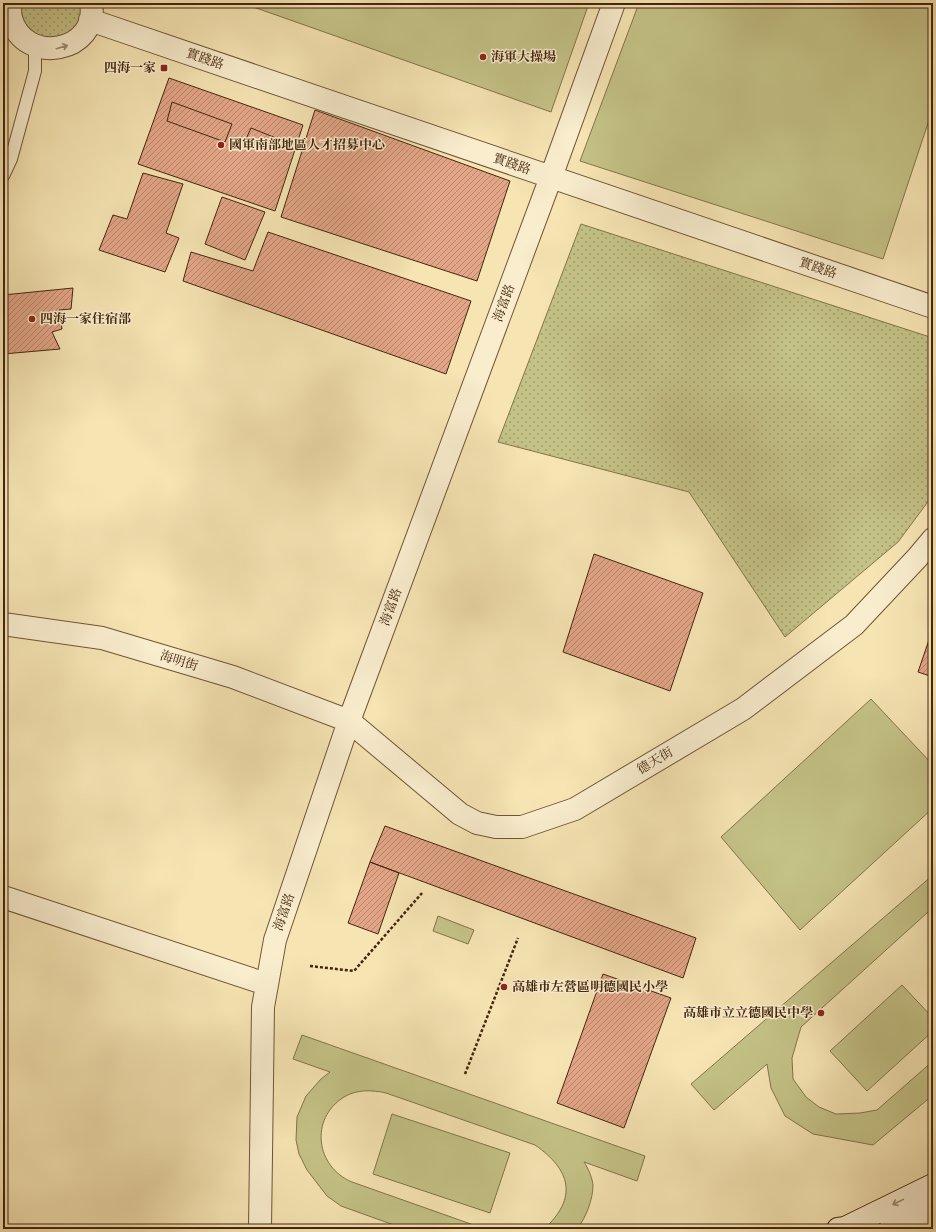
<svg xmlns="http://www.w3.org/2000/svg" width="936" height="1232" font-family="'IM FELL Double Pica','Noto Serif TC',serif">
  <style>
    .grass { fill: url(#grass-dots); stroke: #84744a }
    .park { fill: #c4c287; stroke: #84744a }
    .building { fill: url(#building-hatch); stroke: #44250c }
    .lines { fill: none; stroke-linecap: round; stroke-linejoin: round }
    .lane-casing { stroke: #705536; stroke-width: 14 }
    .street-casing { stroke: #705536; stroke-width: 24 }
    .secondary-casing { stroke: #44250c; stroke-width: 24 }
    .path { stroke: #44250c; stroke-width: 2.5; stroke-dasharray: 3 2; stroke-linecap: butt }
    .lane { stroke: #f9edce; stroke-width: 12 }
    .street { stroke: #f9edce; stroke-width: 22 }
    .secondary { stroke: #f9edce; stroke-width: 22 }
    .oneway { stroke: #9e896d }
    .poi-dot { fill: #8f2418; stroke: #f9edce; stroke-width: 1.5 }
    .labels { text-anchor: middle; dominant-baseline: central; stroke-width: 3; stroke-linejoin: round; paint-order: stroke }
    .poi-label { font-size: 13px; font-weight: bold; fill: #44250c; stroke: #f9edce; text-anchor: start }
    .street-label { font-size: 13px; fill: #44250c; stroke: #f9edce }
  </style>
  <defs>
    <pattern id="grass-dots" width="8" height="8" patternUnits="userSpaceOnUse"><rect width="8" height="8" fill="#c4c287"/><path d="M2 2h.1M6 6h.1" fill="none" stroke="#a19d6d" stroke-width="1.8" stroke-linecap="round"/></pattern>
    <pattern id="building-hatch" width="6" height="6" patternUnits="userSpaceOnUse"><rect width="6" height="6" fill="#e2a587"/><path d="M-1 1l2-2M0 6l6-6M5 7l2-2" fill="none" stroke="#b9866d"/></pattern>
  </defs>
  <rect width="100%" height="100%" fill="#f6e4b3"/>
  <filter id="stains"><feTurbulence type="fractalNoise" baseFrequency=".005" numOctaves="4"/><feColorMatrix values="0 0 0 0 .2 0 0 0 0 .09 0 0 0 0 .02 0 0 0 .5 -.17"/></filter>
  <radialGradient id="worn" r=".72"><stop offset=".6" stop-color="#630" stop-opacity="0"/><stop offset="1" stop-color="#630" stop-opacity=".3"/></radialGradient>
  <path class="grass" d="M16 3H83L82 22 56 43 25 33Z
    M581 224 933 338V495L898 542 785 637 689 492 498 442Z"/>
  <path class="park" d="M242 3H589L551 112Z
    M639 3H933V108L883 259 580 161Z
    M871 699 933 765V808L800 930 721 837Z
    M933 875V911L928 912 801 1027 792 1058 793 1079 806 1097 819 1107 836 1114 860 1113 877 1110 933 1061V1095L873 1145 813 1134 785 1116 771 1088 767 1064 714 1110 691 1084Z
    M438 916 474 930 468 944 433 931Z
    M902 985 933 1018V1031L867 1091 830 1051Z
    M302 1035 645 1156 637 1181 584 1162C588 1168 592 1177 593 1185 593 1199 586 1218 577 1229H544C578 1198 571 1170 535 1145L386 1093C372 1090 357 1089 344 1097 309 1119 316 1167 352 1182L485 1229H405L341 1206 327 1196 307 1170 299 1154 296 1140 297 1117 306 1096 321 1079 330 1072 293 1059Z
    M392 1114 510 1153 490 1213 373 1174Z"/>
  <path class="building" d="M169 78 303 125 275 211 138 164Z
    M172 102 232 124 225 142 167 121Z
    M315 110 510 181 477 281 281 217Z
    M251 128 281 140 277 150 246 139Z
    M143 173 183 184 166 233 179 238 165 272 99 250 113 215 127 219Z
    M222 197 265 212 245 260 205 244Z
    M268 232 471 301 446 374 183 281 191 252 253 271Z
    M73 288 71 309 59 310 62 329 52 332 60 349 3 354V295Z
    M594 554 703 593 670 691 563 652Z
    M931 634H933V677L918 672Z
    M385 826 696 938 683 978 370 862Z
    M370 862 399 873 378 934 348 923Z
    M603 974 671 998 624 1128 557 1103Z"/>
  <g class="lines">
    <g class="lane-casing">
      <path id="lane" d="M3 176 11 159 35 71V46"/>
    </g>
    <g class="street-casing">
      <path id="street" d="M10 3C10 8 10 14 11 18 24 67 100 52 91 3
        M90 20 933 307
        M3 624 102 638 233 677 349 721 460 814 477 823 496 827H522L575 809 743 709 854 625 917 558 933 539
        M3 897 266 984
        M260 1229 263 1007 275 940 349 721 551 177 614 3"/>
    </g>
    <g class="secondary-casing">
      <path id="secondary" d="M838 1229 845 1228 933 1185
        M890 1229 933 1209"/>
    </g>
    <path class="path" d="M310 966 354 971 422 893
      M465 1074 518 938"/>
    <use href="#lane" class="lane"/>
    <use href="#street" class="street"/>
    <use href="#secondary" class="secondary"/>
  </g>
  <defs><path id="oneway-shaft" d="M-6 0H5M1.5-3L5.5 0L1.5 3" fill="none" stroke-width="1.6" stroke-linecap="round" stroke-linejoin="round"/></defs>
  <g class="oneway">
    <use href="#oneway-shaft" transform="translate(62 47) rotate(-16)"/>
    <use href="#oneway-shaft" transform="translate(898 1202) rotate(154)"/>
  </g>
  <g class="poi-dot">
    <circle cx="483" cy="57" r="4"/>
    <rect x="160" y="64" width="8" height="8" rx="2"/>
    <circle cx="221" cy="145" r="4"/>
    <circle cx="32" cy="319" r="4"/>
    <circle cx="504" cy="987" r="4"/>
    <circle cx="821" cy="1013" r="4"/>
  </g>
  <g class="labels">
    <g class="poi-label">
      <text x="491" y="57">海軍大操場</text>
      <text x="156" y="68" text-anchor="end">四海一家</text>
      <text x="229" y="145">國軍南部地區人才招募中心</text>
      <text x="40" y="319">四海一家住宿部</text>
      <text x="512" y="987">高雄市左營區明德國民小學</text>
      <text x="813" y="1013" text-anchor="end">高雄市立立德國民中學</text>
    </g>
    <g class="street-label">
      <text transform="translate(205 59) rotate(19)">實踐路</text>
      <text transform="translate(512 164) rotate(19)">實踐路</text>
      <text transform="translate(818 268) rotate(19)">實踐路</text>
      <text transform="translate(504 303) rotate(-70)">海富路</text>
      <text transform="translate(391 607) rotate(-70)">海富路</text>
      <text transform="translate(179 661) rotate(17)">海明街</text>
      <text transform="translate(655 761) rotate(-31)">德天街</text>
      <text transform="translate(284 912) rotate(-71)">海富路</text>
    </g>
  </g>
  <rect width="936" height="1232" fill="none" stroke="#f6e4b3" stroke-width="16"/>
  <rect x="4" y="4" width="928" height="1224" fill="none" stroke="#44250c" stroke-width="2"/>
  <rect x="8" y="8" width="920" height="1216" fill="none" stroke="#44250c"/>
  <rect width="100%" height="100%" filter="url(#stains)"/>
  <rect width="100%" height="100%" fill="url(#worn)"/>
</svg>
